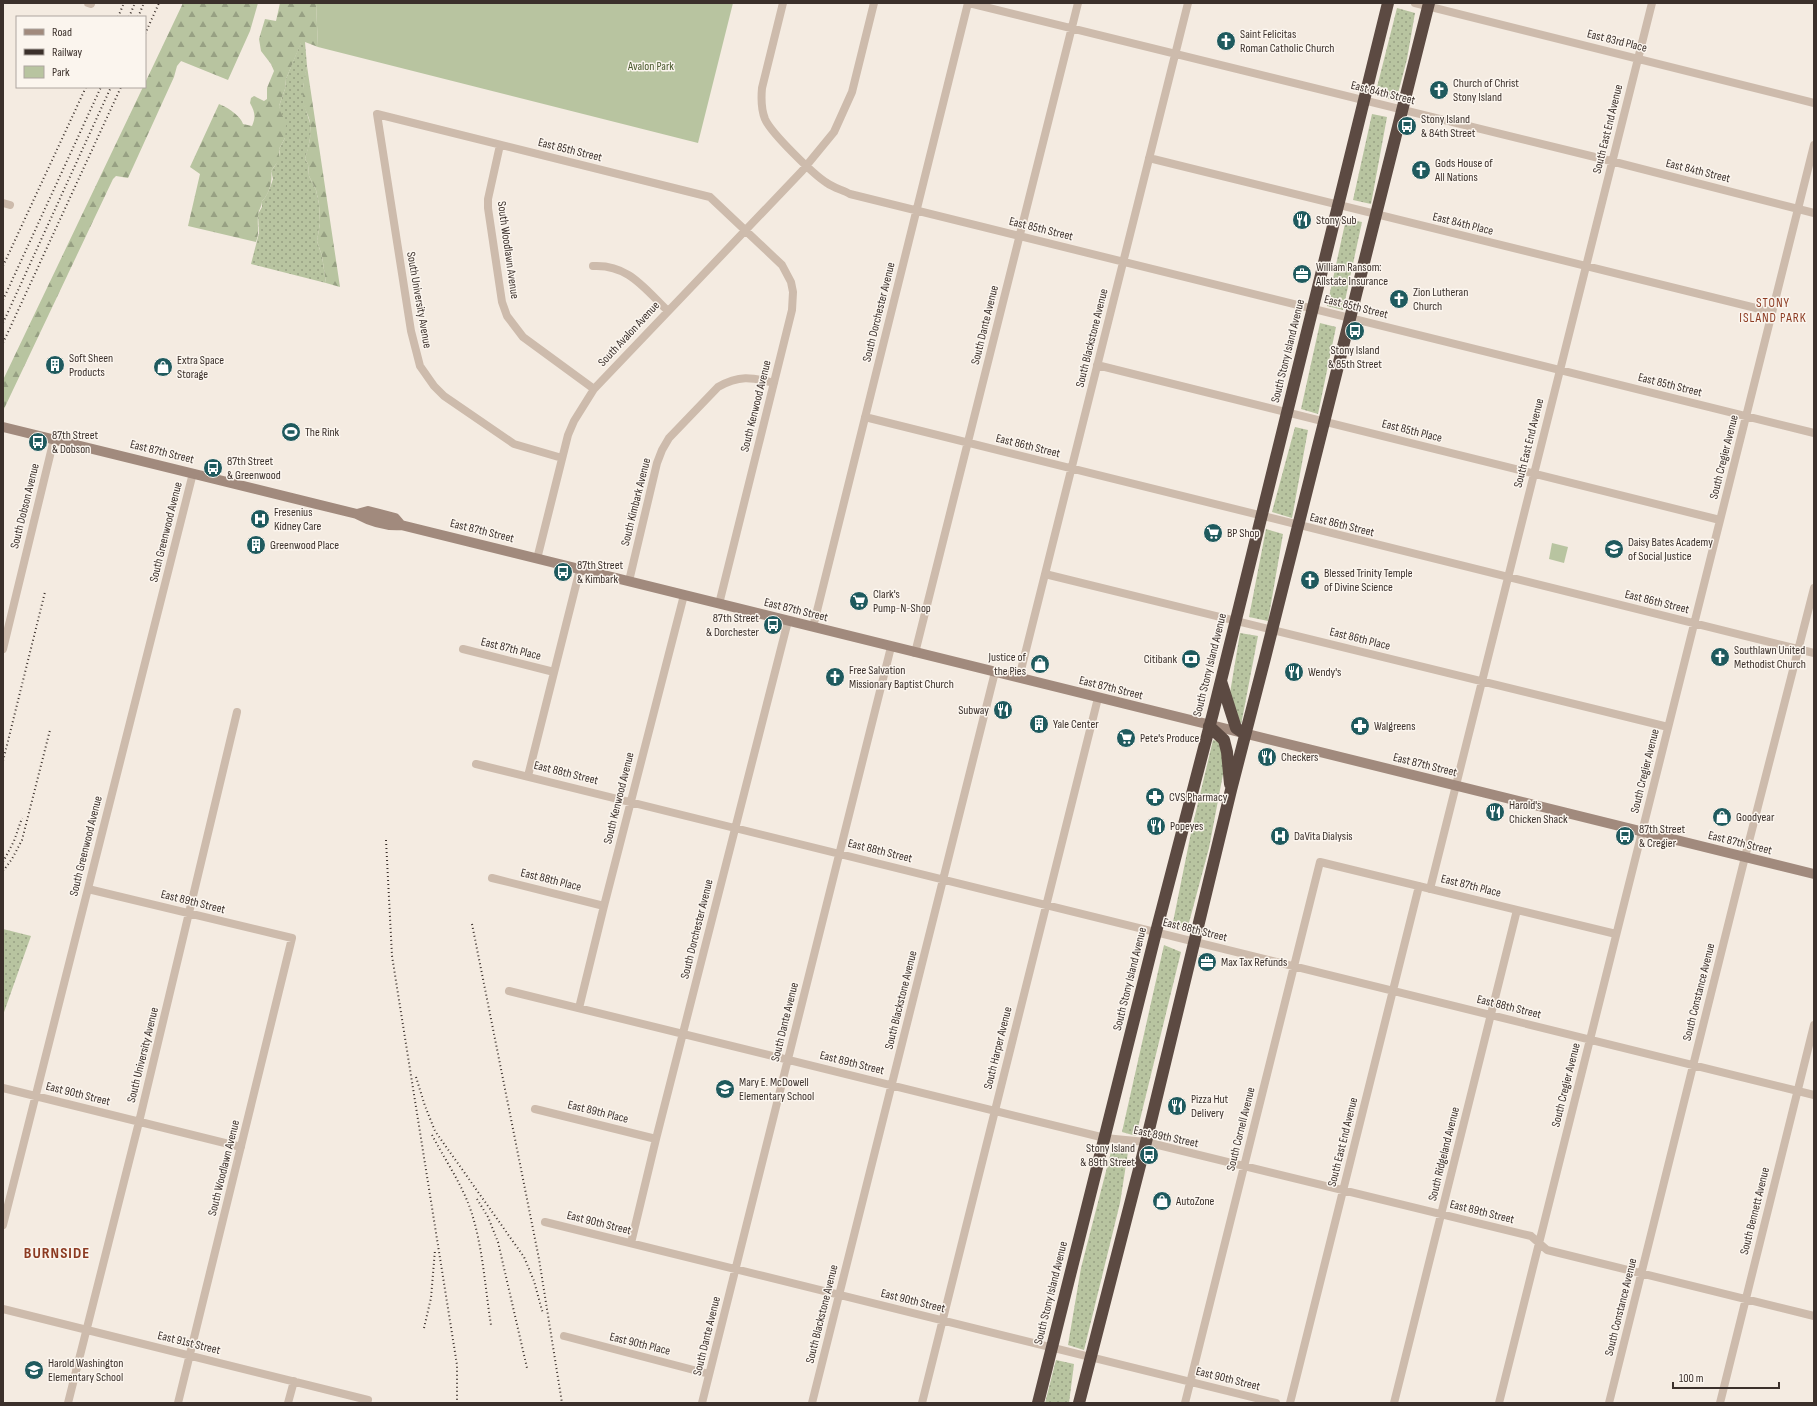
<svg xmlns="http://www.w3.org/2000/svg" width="1817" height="1406" font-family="'Sofia Sans Condensed',sans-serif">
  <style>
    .grass { fill: url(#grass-dots) }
    .forest { fill: url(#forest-firs) }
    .park { fill: #b8c4a0 }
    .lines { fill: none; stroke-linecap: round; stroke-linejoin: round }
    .street { stroke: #cdbbac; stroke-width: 8 }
    .secondary { stroke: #a18a7d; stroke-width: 10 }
    .highway { stroke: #5c4a42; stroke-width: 12 }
    .rail { stroke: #3b302b; stroke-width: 2; stroke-dasharray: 1 3; stroke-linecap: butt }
    .labels { text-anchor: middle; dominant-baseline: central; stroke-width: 3; stroke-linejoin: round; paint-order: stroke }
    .poi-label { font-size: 12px; fill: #3b302b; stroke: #fbf5ee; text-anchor: start }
    .street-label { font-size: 12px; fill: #3b302b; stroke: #fbf5ee }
    .park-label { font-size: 12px; fill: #4a5a2e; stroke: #fbf5ee }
    .neighbourhood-label { font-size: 13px; letter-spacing: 1px; fill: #8c3b22; stroke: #fbf5ee }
    .district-label { font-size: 16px; font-weight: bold; letter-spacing: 1px; fill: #8c3b22; stroke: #fbf5ee }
  </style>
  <defs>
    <pattern id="grass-dots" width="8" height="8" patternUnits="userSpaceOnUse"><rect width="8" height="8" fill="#b8c4a0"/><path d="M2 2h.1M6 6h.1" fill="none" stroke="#97a083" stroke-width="1.8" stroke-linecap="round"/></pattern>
    <pattern id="forest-firs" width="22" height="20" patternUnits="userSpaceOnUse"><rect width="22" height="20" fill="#b8c4a0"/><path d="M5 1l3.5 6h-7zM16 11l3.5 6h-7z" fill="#97a083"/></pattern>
  </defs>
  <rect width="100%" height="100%" fill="#f4ebe1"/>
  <path class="grass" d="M1397 8 1415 13 1407 59 1396 101 1375 95Z
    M301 42H305L307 66 303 88 304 104 310 123 311 133 308 149 305 159 308 164 309 176 316 190 319 204 320 223 317 241 322 256 326 283 251 264 259 233 258 214 262 207V201C267 197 271 185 273 179L271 171C276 165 281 157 279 149L285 138 279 106 285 89 286 79Z
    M1372 114 1387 117 1371 204 1353 200Z
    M1346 219 1362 222 1343 310 1327 306Z
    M1320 323 1336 327 1318 414 1301 409Z
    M1295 427 1308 430 1292 518 1272 512Z
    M1266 529 1283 534 1268 621 1249 617Z
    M1240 633 1258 636 1241 725 1230 693Z
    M1213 740 1221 742 1224 769 1209 848 1187 930 1172 927 1192 828Z
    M3 929 31 936 3 1015Z
    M1164 945 1181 952 1136 1136 1122 1132Z
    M1112 1148 1128 1152 1120 1203 1084 1350 1068 1345 1081 1268Z
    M1056 1360 1074 1364 1069 1403H1045Z"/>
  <path class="forest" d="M183 3H258L250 31 228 80 181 61 177 66 174 77 128 178 116 176 113 179 3 411V380L143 87H145V83Z
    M280 3H316L318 47 305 42 301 43 286 79 285 89 279 106 286 125 285 138 279 149V160L271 171C273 180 269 195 262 201 262 207 258 210 258 216 257 228 260 231 256 242L188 226 200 174 190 167 219 104C227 107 241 116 243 124L252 126C256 117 255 112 250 103L251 98 254 96 264 101 267 99V88L274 71 271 64 261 51 259 39 265 19 276 21Z
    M307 66 340 287 326 283 322 256 317 241 320 223 319 204 316 190 309 176 308 164 305 159C308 148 312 136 310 124 310 118 306 112 304 106 301 93 304 79 307 66Z"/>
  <path class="park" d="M316 3H733L698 143 318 47Z
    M1552 543 1568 547 1564 563 1549 559Z"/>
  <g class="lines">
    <path class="street" d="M88 3 91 4
      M783 3 762 88C761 99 761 109 765 119 771 133 814 175 827 183 834 188 843 190 850 194L1814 433
      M969 3 1603 159 1814 213
      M1415 3 1814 103
      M500 145 488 199V208L502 302 507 316 523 337 594 389
      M1149 158 1772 312
      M3 203 10 205
      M593 266C628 264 644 288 668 311
      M1097 365 1720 520
      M865 417 1814 653
      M562 458 514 444 444 396 434 386 420 366 411 331 377 114 710 197 782 265 791 282 793 292 792 310 719 604
      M537 559 568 435 574 421 594 389 802 171 834 132 852 92 874 3
      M1045 574 1668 727
      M629 581 657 463 662 450 669 438 718 387C739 375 751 377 774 383
      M813 627 968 3
      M3 649 54 439
      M463 649 554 672
      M915 653 1078 3
      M1019 678 1188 3
      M476 764 1814 1095
      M528 776 580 569
      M492 878 604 906
      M88 889 292 938 178 1403
      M1430 889 1652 3
      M509 991 1105 1138 1146 1142 1531 1236 1547 1250 1814 1316
      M579 1008 604 906 684 595
      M3 1088 241 1147
      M535 1109 656 1139
      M545 1222 1276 1403
      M3 1225 193 473
      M631 1243 656 1139 788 621
      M3 1309 368 1400
      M564 1336 709 1374
      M68 1403 139 1122 237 712
      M288 1403 294 1381
      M702 1403 891 647
      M812 1403 995 672
      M922 1403 1098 698
      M1185 1403 1320 862 1616 934
      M1290 1403 1419 886
      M1394 1403 1517 910
      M1499 1403 1814 145
      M1609 1403 1745 857 1814 588
      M1720 1403 1814 1025"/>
    <path class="secondary" d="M3 427 357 514C370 521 386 526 401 525L1814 874
      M357 514 368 511 395 518 401 525"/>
    <path class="highway" d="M1221 681 1236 728 1245 734
      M1209 726 1224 740 1227 752 1230 784
      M1038 1403 1156 932 1213 713 1388 3
      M1079 1403 1146 1142 1231 790 1265 658 1429 3"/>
    <path class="rail" d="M118 17 124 3
      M129 17 135 3
      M138 17 144 3
      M145 34 159 3
      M3 266 86 87
      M3 300 101 87
      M3 323 111 87
      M3 343 121 87
      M3 761 45 592
      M386 840 392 956 457 1365V1403
      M3 862 14 841 22 818
      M3 871 12 859 22 840 50 730
      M472 924 539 1259 562 1403
      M416 1077 425 1106 435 1131 524 1257 534 1281 543 1314
      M432 1135C445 1160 462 1184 471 1211 483 1247 485 1288 491 1325
      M477 1199 488 1217 498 1242 527 1368
      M424 1328 431 1298 435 1250"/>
  </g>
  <defs>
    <g id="church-disc" transform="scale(1)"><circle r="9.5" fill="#1f5a5e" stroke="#fbf5ee"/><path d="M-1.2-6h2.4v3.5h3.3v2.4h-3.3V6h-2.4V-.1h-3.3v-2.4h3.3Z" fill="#fff"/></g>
    <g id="bus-disc" transform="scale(1)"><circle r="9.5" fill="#1f5a5e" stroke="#fbf5ee"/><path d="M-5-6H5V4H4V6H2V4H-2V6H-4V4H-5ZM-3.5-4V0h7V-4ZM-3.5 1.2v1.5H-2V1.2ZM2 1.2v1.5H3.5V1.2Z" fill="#fff"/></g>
    <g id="restaurant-disc" transform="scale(1)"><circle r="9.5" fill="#1f5a5e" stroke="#fbf5ee"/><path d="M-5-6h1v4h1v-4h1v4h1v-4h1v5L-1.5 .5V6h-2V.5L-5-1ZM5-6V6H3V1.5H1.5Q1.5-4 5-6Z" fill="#fff"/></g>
    <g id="office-disc" transform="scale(1)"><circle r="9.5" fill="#1f5a5e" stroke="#fbf5ee"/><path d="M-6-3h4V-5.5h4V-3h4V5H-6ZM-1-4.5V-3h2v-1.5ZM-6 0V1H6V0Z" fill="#fff"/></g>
    <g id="building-disc" transform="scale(1)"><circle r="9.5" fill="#1f5a5e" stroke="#fbf5ee"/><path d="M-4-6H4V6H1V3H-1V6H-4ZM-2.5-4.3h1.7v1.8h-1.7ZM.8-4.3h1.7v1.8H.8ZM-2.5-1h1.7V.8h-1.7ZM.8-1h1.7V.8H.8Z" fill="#fff"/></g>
    <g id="shop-disc" transform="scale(1)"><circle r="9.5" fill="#1f5a5e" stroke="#fbf5ee"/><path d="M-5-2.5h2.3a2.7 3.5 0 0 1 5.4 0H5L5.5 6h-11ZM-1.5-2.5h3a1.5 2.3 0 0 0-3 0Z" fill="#fff"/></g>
    <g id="stadium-disc" transform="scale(1)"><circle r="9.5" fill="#1f5a5e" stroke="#fbf5ee"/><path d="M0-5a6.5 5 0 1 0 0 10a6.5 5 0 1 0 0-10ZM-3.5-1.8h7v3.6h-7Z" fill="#fff"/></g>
    <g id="hospital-disc" transform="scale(1)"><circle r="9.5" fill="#1f5a5e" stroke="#fbf5ee"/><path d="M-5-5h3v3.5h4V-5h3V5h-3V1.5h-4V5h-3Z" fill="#fff"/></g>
    <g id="supermarket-disc" transform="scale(1)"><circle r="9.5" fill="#1f5a5e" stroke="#fbf5ee"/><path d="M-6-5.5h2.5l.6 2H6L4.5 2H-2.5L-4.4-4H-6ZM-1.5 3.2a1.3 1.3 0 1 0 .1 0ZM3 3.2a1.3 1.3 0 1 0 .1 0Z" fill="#fff"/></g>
    <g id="school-disc" transform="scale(1)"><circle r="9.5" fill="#1f5a5e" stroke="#fbf5ee"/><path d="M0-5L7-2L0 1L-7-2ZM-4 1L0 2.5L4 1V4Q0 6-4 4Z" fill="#fff"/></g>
    <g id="bank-disc" transform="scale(1)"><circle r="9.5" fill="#1f5a5e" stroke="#fbf5ee"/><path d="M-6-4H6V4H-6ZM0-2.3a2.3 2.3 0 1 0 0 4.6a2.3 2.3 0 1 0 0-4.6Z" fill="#fff"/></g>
    <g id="pharmacy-disc" transform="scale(1)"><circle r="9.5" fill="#1f5a5e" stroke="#fbf5ee"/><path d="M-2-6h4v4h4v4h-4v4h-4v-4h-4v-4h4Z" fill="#fff"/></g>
  </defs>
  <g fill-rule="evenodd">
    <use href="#church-disc" x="1226" y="41"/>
    <use href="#church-disc" x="1439" y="90"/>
    <use href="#bus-disc" x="1407" y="126"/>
    <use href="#church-disc" x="1421" y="170"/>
    <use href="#restaurant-disc" x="1302" y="220"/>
    <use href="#office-disc" x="1302" y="274"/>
    <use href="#church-disc" x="1399" y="299"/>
    <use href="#bus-disc" x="1355" y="331"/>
    <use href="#building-disc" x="55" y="365"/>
    <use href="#shop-disc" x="163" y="367"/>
    <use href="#stadium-disc" x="291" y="432"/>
    <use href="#bus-disc" x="38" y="442"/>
    <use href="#bus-disc" x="213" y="468"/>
    <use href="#hospital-disc" x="260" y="519"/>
    <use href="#supermarket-disc" x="1213" y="533"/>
    <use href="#building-disc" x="256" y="545"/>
    <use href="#school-disc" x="1614" y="549"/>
    <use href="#bus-disc" x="563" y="572"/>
    <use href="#church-disc" x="1310" y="580"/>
    <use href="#supermarket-disc" x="859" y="601"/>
    <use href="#bus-disc" x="773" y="625"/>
    <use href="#church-disc" x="1720" y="657"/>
    <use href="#bank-disc" x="1191" y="659"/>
    <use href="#shop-disc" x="1040" y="664"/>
    <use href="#restaurant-disc" x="1294" y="672"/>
    <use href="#church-disc" x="835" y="677"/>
    <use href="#restaurant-disc" x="1003" y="710"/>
    <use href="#building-disc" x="1039" y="724"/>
    <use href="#pharmacy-disc" x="1360" y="726"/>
    <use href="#supermarket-disc" x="1126" y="738"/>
    <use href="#restaurant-disc" x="1267" y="757"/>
    <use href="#pharmacy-disc" x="1155" y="797"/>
    <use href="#restaurant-disc" x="1495" y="812"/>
    <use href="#shop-disc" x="1722" y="817"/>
    <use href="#restaurant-disc" x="1156" y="826"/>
    <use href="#hospital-disc" x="1280" y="836"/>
    <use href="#bus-disc" x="1625" y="836"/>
    <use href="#office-disc" x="1207" y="962"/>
    <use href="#school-disc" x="725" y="1089"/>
    <use href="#restaurant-disc" x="1177" y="1106"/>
    <use href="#bus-disc" x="1149" y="1155"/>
    <use href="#shop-disc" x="1162" y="1201"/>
    <use href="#school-disc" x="34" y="1370"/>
  </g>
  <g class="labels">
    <g class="poi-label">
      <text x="1240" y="34">Saint Felicitas<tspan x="1240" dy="14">Roman Catholic Church</tspan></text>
      <text x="1453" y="83">Church of Christ<tspan x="1453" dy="14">Stony Island</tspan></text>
      <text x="1421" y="119">Stony Island<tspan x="1421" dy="14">&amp; 84th Street</tspan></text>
      <text x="1435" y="163">Gods House of<tspan x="1435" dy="14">All Nations</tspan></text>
      <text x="1316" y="220">Stony Sub</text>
      <text x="1316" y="267">William Ransom:<tspan x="1316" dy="14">Allstate Insurance</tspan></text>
      <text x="1413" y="292">Zion Lutheran<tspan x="1413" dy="14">Church</tspan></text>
      <text x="1355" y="350" text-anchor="middle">Stony Island<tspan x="1355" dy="14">&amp; 85th Street</tspan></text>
      <text x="69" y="358">Soft Sheen<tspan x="69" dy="14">Products</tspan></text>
      <text x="177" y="360">Extra Space<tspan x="177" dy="14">Storage</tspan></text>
      <text x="305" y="432">The Rink</text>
      <text x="52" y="435">87th Street<tspan x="52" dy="14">&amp; Dobson</tspan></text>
      <text x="227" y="461">87th Street<tspan x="227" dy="14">&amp; Greenwood</tspan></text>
      <text x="274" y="512">Fresenius<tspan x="274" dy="14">Kidney Care</tspan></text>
      <text x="1227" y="533">BP Shop</text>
      <text x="1628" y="542">Daisy Bates Academy<tspan x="1628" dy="14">of Social Justice</tspan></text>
      <text x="270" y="545">Greenwood Place</text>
      <text x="577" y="565">87th Street<tspan x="577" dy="14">&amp; Kimbark</tspan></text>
      <text x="1324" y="573">Blessed Trinity Temple<tspan x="1324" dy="14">of Divine Science</tspan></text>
      <text x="873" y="594">Clark's<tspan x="873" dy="14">Pump-N-Shop</tspan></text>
      <text x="759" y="618" text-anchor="end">87th Street<tspan x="759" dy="14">&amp; Dorchester</tspan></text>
      <text x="1734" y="650">Southlawn United<tspan x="1734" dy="14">Methodist Church</tspan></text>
      <text x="1026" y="657" text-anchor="end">Justice of<tspan x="1026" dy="14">the Pies</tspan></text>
      <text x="1177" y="659" text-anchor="end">Citibank</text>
      <text x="849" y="670">Free Salvation<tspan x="849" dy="14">Missionary Baptist Church</tspan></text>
      <text x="1308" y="672">Wendy's</text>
      <text x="989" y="710" text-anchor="end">Subway</text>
      <text x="1053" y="724">Yale Center</text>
      <text x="1374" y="726">Walgreens</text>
      <text x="1140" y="738">Pete's Produce</text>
      <text x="1281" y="757">Checkers</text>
      <text x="1169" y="797">CVS Pharmacy</text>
      <text x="1509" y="805">Harold's<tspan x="1509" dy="14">Chicken Shack</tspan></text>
      <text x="1736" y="817">Goodyear</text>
      <text x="1170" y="826">Popeyes</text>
      <text x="1639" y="829">87th Street<tspan x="1639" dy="14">&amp; Cregier</tspan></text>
      <text x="1294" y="836">DaVita Dialysis</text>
      <text x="1221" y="962">Max Tax Refunds</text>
      <text x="739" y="1082">Mary E. McDowell<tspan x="739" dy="14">Elementary School</tspan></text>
      <text x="1191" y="1099">Pizza Hut<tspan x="1191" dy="14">Delivery</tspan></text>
      <text x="1135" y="1148" text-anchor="end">Stony Island<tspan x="1135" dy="14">&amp; 89th Street</tspan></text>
      <text x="1176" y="1201">AutoZone</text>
      <text x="48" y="1363">Harold Washington<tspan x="48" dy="14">Elementary School</tspan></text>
    </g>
    <g class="street-label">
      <text transform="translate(1617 41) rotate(14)">East 83rd Place</text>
      <text transform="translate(1383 93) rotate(14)">East 84th Street</text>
      <text transform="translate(1608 129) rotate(-76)">South East End Avenue</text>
      <text transform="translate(570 150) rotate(14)">East 85th Street</text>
      <text transform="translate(1698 171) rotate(14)">East 84th Street</text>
      <text transform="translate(1463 224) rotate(14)">East 84th Place</text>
      <text transform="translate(1041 229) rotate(14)">East 85th Street</text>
      <text transform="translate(508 250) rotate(82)">South Woodlawn Avenue</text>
      <text transform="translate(419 300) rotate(80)">South University Avenue</text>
      <text transform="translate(1356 307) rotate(14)">East 85th Street</text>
      <text transform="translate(879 312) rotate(-76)">South Dorchester Avenue</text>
      <text transform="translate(985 325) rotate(-76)">South Dante Avenue</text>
      <text transform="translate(629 334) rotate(-47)">South Avalon Avenue</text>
      <text transform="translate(1092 338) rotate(-76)">South Blackstone Avenue</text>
      <text transform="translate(1288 351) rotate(-76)">South Stony Island Avenue</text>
      <text transform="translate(1670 385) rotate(14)">East 85th Street</text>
      <text transform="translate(756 406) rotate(-76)">South Kenwood Avenue</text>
      <text transform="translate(1412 431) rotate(14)">East 85th Place</text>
      <text transform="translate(1529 443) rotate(-76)">South East End Avenue</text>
      <text transform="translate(1028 446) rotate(14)">East 86th Street</text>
      <text transform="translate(162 452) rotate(14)">East 87th Street</text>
      <text transform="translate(1724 457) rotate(-76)">South Cregier Avenue</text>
      <text transform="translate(636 502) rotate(-76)">South Kimbark Avenue</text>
      <text transform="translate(25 506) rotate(-76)">South Dobson Avenue</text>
      <text transform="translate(1342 525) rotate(14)">East 86th Street</text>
      <text transform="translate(482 531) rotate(14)">East 87th Street</text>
      <text transform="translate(166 532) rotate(-76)">South Greenwood Avenue</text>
      <text transform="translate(1657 602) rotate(14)">East 86th Street</text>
      <text transform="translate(796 610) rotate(14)">East 87th Street</text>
      <text transform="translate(1360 639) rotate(14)">East 86th Place</text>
      <text transform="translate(511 649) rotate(14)">East 87th Place</text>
      <text transform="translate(1210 665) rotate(-76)">South Stony Island Avenue</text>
      <text transform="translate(1111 688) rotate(14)">East 87th Street</text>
      <text transform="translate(1425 765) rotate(14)">East 87th Street</text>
      <text transform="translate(1645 771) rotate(-76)">South Cregier Avenue</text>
      <text transform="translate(566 773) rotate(14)">East 88th Street</text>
      <text transform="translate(619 798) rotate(-76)">South Kenwood Avenue</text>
      <text transform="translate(1740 843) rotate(14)">East 87th Street</text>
      <text transform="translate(86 846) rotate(-76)">South Greenwood Avenue</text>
      <text transform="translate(880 851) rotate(14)">East 88th Street</text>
      <text transform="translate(551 880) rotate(14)">East 88th Place</text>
      <text transform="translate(1471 886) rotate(14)">East 87th Place</text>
      <text transform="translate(193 902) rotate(14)">East 89th Street</text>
      <text transform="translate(697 929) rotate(-76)">South Dorchester Avenue</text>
      <text transform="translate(1195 930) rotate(14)">East 88th Street</text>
      <text transform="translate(1130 979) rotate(-76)">South Stony Island Avenue</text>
      <text transform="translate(1699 992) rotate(-76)">South Constance Avenue</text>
      <text transform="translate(901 1000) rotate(-76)">South Blackstone Avenue</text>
      <text transform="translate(1509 1007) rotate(14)">East 88th Street</text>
      <text transform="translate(785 1022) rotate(-76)">South Dante Avenue</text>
      <text transform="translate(998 1048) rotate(-76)">South Harper Avenue</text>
      <text transform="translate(143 1055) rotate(-76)">South University Avenue</text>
      <text transform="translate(852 1063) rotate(14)">East 89th Street</text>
      <text transform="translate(1566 1085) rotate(-76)">South Cregier Avenue</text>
      <text transform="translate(78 1094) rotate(14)">East 90th Street</text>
      <text transform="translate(598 1112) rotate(14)">East 89th Place</text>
      <text transform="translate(1241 1129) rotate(-76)">South Cornell Avenue</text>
      <text transform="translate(1166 1137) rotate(12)">East 89th Street</text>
      <text transform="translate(1343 1142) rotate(-76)">South East End Avenue</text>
      <text transform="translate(1444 1154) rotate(-76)">South Ridgeland Avenue</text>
      <text transform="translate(224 1168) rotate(-76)">South Woodlawn Avenue</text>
      <text transform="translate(1755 1211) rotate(-76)">South Bennett Avenue</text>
      <text transform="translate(1482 1212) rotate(14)">East 89th Street</text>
      <text transform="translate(599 1223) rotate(14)">East 90th Street</text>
      <text transform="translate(1051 1293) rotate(-76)">South Stony Island Avenue</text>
      <text transform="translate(913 1301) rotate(14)">East 90th Street</text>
      <text transform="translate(1621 1307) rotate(-76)">South Constance Avenue</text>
      <text transform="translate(822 1314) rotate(-76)">South Blackstone Avenue</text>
      <text transform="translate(707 1336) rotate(-76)">South Dante Avenue</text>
      <text transform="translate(189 1343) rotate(14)">East 91st Street</text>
      <text transform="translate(640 1344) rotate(14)">East 90th Place</text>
      <text transform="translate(1228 1379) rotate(14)">East 90th Street</text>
    </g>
    <g class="park-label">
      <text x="651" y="66">Avalon Park</text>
    </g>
    <g class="neighbourhood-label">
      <text x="1773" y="303">STONY<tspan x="1773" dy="15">ISLAND PARK</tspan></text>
    </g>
    <g class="district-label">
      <text x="57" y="1253">BURNSIDE</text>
    </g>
  </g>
  <rect width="1817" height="1406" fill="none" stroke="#3b302b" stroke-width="8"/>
  <rect x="16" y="16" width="130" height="72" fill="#fbf5ee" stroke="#aea6a0"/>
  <rect x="24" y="29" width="20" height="6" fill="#a18a7d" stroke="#aea6a0"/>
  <text x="52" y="36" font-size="12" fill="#3b302b">Road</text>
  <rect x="24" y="49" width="20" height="6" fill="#3b302b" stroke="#aea6a0"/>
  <text x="52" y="56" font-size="12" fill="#3b302b">Railway</text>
  <rect x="24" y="66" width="20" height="12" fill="#b8c4a0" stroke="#aea6a0"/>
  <text x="52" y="76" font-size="12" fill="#3b302b">Park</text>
  <path d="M1673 1382v6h106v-6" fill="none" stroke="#3b302b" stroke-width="2"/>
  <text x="1679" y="1382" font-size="12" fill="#3b302b" stroke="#fbf5ee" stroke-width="3" paint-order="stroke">100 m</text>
</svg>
